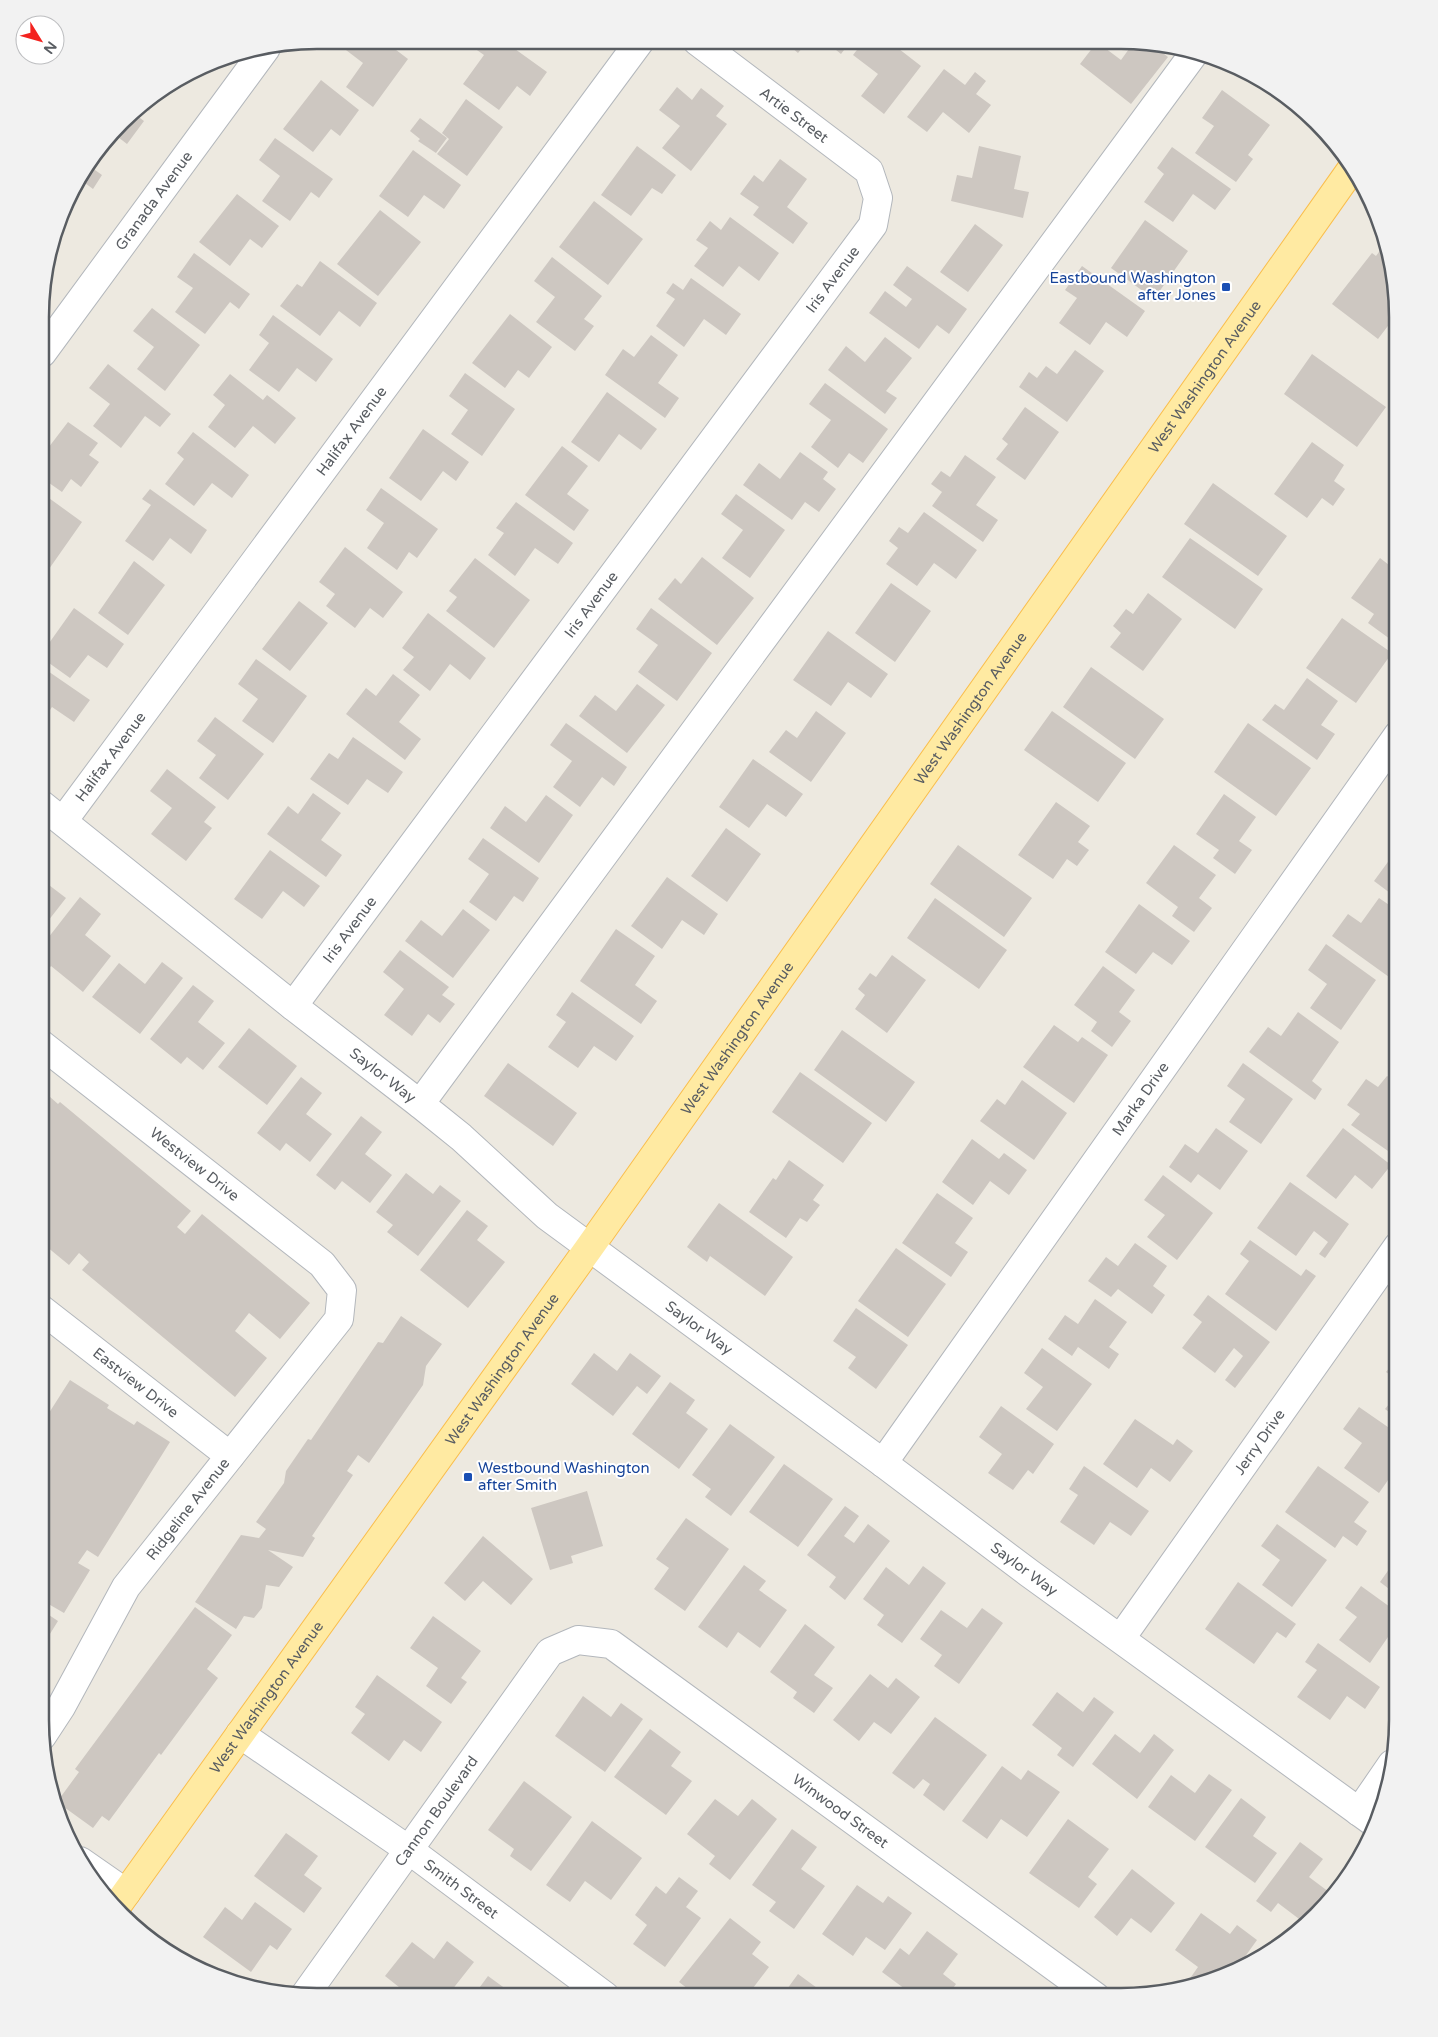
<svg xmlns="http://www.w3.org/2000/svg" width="1438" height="2037" font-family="'Varela Round',sans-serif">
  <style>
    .building { fill: #cdc7c1 }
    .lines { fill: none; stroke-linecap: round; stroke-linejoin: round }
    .minor-casing { stroke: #b3b7bc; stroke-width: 30 }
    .major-casing { stroke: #fabe4c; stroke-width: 30 }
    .minor { stroke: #fff; stroke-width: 28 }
    .major { stroke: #ffeaa2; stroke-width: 28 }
    .transit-dot { fill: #1a4fb4; stroke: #fff; stroke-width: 2 }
    .labels { text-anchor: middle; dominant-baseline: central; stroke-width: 4; stroke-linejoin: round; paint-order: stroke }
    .street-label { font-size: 15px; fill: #595d62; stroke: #fff }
    .transit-label { font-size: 15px; fill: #164399; stroke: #fff; text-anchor: end }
    .rim { fill: none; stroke: #595d62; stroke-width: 2.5 }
  </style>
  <rect width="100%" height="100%" fill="#ede9e0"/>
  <path class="building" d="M346 40H383L408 59 373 107 346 87 363 63 342 47Z
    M403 40H423L416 50Z
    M480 40 504 41 547 72 530 96 517 86 499 110 463 84 484 55 474 48Z
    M784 41H808L798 53Z
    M825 41H839L850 42 841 54Z
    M863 42H890L921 66 884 114 861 96 878 74 853 55Z
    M1097 42 1121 60 1134 42H1149L1168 57 1131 104 1080 64Z
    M944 69 965 85 975 72 986 81 976 94 991 105 969 133 943 112 927 132 907 117Z
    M321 80 359 110 340 136 331 129 313 152 283 129Z
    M677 87 692 100 701 88 724 106 716 116 727 124 691 171 662 148 680 126 659 110Z
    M1222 90 1270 125 1248 155 1253 159 1236 182 1195 153 1214 126 1202 118Z
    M161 93 149 111 141 105Z
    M466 99 503 127 467 176 437 154 449 139 442 133Z
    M132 112 144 121 127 144 114 134Z
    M420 118 447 138 436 153 418 141 420 139 410 131Z
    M275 138 333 179 319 198 311 192 290 221 262 201 280 176 259 160Z
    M637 146 676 175 662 194 652 188 631 216 601 195Z
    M979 146 1021 156 1014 189 1029 192 1023 218 951 201 957 175 972 178Z
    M1172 147 1231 189 1215 210 1193 194 1173 222 1144 202 1164 174 1157 168Z
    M413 150 461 185 444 209 424 195 408 217 379 196Z
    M780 159 807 179 787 207 808 223 793 244 753 215 759 207 740 194 754 175 763 182Z
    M88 165 102 175 93 189 85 183 68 207 77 179Z
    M237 194 279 226 262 248 250 239 230 266 199 242Z
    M594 201 643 239 608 285 559 247Z
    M380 210 421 242 378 296 337 264Z
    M730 217 779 253 759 281 739 266 723 287 694 266 708 248 696 240 710 221 721 230Z
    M1145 220 1188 251 1154 299 1111 268Z
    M975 224 1003 245 968 292 940 272Z
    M1387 241 1396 298 1388 307 1397 314 1378 339 1332 304 1372 253 1376 256Z
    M194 253 250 294 239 309 230 302 205 334 175 312 193 288 177 277Z
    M552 257 602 296 584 319 594 326 575 351 536 322 555 297 534 281Z
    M320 261 377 303 360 327 339 311 320 336 280 306 297 284 302 287Z
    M907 266 967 309 949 334 937 325 919 349 869 313 885 291 906 307 912 299 893 285Z
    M1082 266 1145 311 1127 337 1106 322 1090 345 1059 323 1077 298 1065 290Z
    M691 278 741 314 726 335 704 319 684 347 656 326 675 299 666 293 673 283 683 290Z
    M152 308 200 345 165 391 137 369 154 347 133 331Z
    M510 314 552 347 529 378 518 370 505 388 472 363Z
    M273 315 333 359 316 382 297 368 279 392 249 370 269 343 259 335Z
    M1398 334V352L1390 346Z
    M651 335 678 355 658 383 679 398 665 418 605 375 623 349 634 357Z
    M885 337 912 358 886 391 897 398 885 414 828 370 846 346 865 362Z
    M1075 350 1104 371 1067 422 1019 387 1029 372 1037 378 1046 366 1057 374Z
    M1312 354 1386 407 1357 447 1284 394Z
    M108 364 171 414 160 427 145 416 121 448 93 426 110 404 89 388Z
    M465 373 515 409 482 456 451 434 468 410 449 396Z
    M230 374 263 400 267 395 296 418 275 444 253 426 235 448 208 427 225 405 213 395Z
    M825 383 888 429 863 463 849 453 838 468 811 447 831 420 809 404Z
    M607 392 657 429 641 450 619 434 599 462 571 442Z
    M1025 407 1059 432 1025 480 996 459 1008 444 1002 439Z
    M68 422 98 443 89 455 99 462 81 487 71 479 62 492 42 478V456Z
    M423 429 469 462 456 481 443 471 421 501 389 478Z
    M193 432 249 475 232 498 212 483 194 506 165 484 184 459 177 453Z
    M1312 442 1344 465 1334 481 1345 489 1333 506 1322 498 1307 518 1274 494Z
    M562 446 588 466 567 494 589 510 574 531 525 495Z
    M800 452 828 472 823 479 836 489 819 512 805 502 792 520 743 485 759 463 780 479Z
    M965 455 996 477 976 505 998 520 983 542 932 506 942 492 931 484 941 471 950 477Z
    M1213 483 1287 536 1258 576 1184 524Z
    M381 488 438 529 417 558 409 552 397 570 367 548 384 523 366 510Z
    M150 489 207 530 191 554 170 538 153 561 125 541 151 505 142 499Z
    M42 493 82 522 49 569 42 565Z
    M736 494 785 530 750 578 722 558 743 530 721 514Z
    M516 502 573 543 558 564 535 548 515 576 488 555 504 533 496 528Z
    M924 512 977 550 956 579 934 563 917 586 886 564 898 548 889 541 899 527 908 533Z
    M1190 538 1263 589 1235 629 1162 577Z
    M345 547 403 592 383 618 370 608 355 628 326 606 335 594 319 582Z
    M702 557 754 598 717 645 658 599 675 578 681 584Z
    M475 558 530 600 494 648 446 611 457 597 449 591Z
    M1380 558 1398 572V601L1396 603 1398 604V628L1390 639 1368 623 1374 614 1351 598Z
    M134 561 165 585 128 635 98 613Z
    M891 583 931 611 895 662 855 633Z
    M1148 593 1182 619 1143 671 1110 647 1121 633 1113 626 1126 609 1133 614Z
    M299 601 328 623 290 671 262 649Z
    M74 608 124 644 107 668 88 655 70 678 42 658V653Z
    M651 608 712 653 677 701 638 672 658 645 636 629Z
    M428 613 486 658 470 680 450 664 430 691 403 670 414 657 402 648Z
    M1342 618 1392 653 1356 703 1306 668Z
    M828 631 888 674 871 698 848 682 831 706 793 680Z
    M256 659 307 696 273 743 242 721 258 699 238 684Z
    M42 667 90 700 74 722 52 707 42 722Z
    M1091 667 1164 719 1135 759 1063 707Z
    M393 674 420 695 399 722 421 739 405 760 346 714 366 688 376 696Z
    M1307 678 1338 701 1321 725 1335 734 1317 760 1262 720 1275 704 1284 710Z
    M637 684 665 705 627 753 579 716 595 695 616 711Z
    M816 711 846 733 811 782 769 752 786 730 797 738Z
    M1052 711 1126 763 1098 802 1024 750Z
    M215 717 264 754 228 800 199 778 216 755 197 741Z
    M566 723 627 767 614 786 602 777 580 807 553 787 572 761 550 745Z
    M1248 723 1311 768 1276 816 1214 772Z
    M353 737 403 772 388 793 367 779 348 805 310 779 329 753 338 759Z
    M753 759 803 794 786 817 767 804 749 828 719 807Z
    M167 769 216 807 204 822 212 828 186 861 151 834 172 808 150 791Z
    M313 793 341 813 321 840 342 855 326 877 267 834 288 806 298 814Z
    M1224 794 1256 817 1239 841 1252 850 1235 874 1213 858 1219 850 1196 834Z
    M546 795 573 815 539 863 490 828 505 806 526 822Z
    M1056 802 1090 826 1078 842 1089 850 1077 866 1067 859 1053 879 1018 855Z
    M726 828 761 854 727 902 691 876Z
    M483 838 539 878 523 902 514 896 496 921 469 902 489 874 468 859Z
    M958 845 1032 898 1004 937 930 884Z
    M1174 845 1216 875 1199 898 1212 908 1194 932 1172 916 1178 907 1146 883Z
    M270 850 320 886 304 907 283 891 262 919 234 899Z
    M1393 855 1398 858V891L1394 896 1374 881Z
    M667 877 718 914 704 935 682 920 662 949 631 926Z
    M45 882 66 898 41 930V887Z
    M80 897 101 914 85 935 111 956 83 992 51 966 41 979V947Z
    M935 898 1007 950 979 989 907 938Z
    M1379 898 1398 911V939L1396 941 1398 942V964L1389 977 1332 936 1348 914 1361 923Z
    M1139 904 1190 941 1172 965 1153 952 1136 974 1105 952Z
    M463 909 490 930 453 978 405 941 421 920 442 936Z
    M616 929 655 956 635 985 657 1001 641 1024 580 981Z
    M1326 944 1376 980 1341 1030 1310 1008 1327 984 1308 970Z
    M400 950 449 987 442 995 455 1004 440 1023 428 1014 412 1036 384 1015 404 989 383 972Z
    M892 955 926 980 887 1033 855 1009 865 995 858 989 870 973 876 977Z
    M162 962 183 978 140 1034 92 997 119 963 145 984Z
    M1103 966 1135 990 1119 1012 1131 1021 1112 1047 1091 1031 1097 1022 1074 1005Z
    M193 985 214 1001 198 1022 225 1043 203 1070 187 1057 181 1064 150 1039Z
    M572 992 634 1036 616 1061 594 1046 578 1068 548 1047 566 1022 556 1015Z
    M1298 1012 1339 1042 1312 1081 1322 1089 1315 1100 1249 1052 1268 1027 1281 1036Z
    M1054 1025 1078 1042 1082 1037 1108 1055 1074 1103 1023 1067Z
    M249 1028 297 1066 267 1105 218 1067Z
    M842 1030 915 1082 886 1122 814 1070Z
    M508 1063 577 1113 553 1146 484 1096Z
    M1243 1063 1293 1099 1261 1144 1229 1122 1245 1099 1227 1086Z
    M800 1072 872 1123 843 1163 772 1112Z
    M1387 1076 1398 1083V1158L1351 1125 1360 1114 1347 1105 1366 1079 1378 1087Z
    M301 1077 322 1093 306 1114 332 1134 310 1162 286 1143 280 1151 257 1133Z
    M1022 1080 1067 1113 1034 1160 980 1121 997 1099 1005 1105Z
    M41 1089 58 1104 60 1102 191 1211 177 1227 185 1234 202 1214 310 1303 280 1339 249 1313 235 1331 267 1358 235 1397 82 1270 89 1262 79 1253 69 1265 41 1242Z
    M361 1116 382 1132 365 1154 392 1175 370 1203 342 1181 335 1190 316 1175Z
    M1216 1128 1248 1151 1220 1190 1198 1174 1191 1183 1169 1167 1185 1144 1198 1153Z
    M1343 1128 1391 1165 1372 1189 1355 1175 1336 1199 1306 1176Z
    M972 1139 999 1159 1004 1153 1027 1170 1009 1195 990 1181 973 1205 942 1182Z
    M789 1160 824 1185 813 1200 820 1205 807 1222 800 1218 786 1238 749 1212 773 1178 776 1180Z
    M406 1173 433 1194 440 1185 461 1201 418 1256 387 1232 393 1225 376 1212Z
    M1163 1175 1213 1213 1177 1260 1147 1237 1165 1215 1144 1200Z
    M1290 1182 1349 1224 1325 1258 1319 1254 1328 1242 1314 1231 1296 1256 1257 1228Z
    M937 1193 973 1218 955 1243 968 1252 951 1277 902 1243Z
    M719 1203 793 1257 765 1296 710 1256 707 1262 687 1247Z
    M467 1210 488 1226 477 1240 505 1262 468 1308 420 1270Z
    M1250 1240 1301 1276 1306 1269 1316 1276 1276 1331 1225 1294 1249 1261 1240 1254Z
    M1135 1243 1167 1266 1153 1286 1165 1295 1152 1314 1118 1289 1111 1297 1088 1281 1106 1257 1118 1266Z
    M896 1248 946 1284 908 1337 858 1301Z
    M1208 1295 1270 1342 1235 1388 1225 1380 1243 1356 1234 1348 1215 1373 1182 1348 1202 1322 1193 1315Z
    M1095 1299 1127 1322 1109 1347 1119 1354 1109 1369 1078 1347 1072 1356 1048 1339 1065 1315 1078 1324Z
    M856 1308 908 1345 876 1389 848 1368 856 1357 833 1341Z
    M401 1316 442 1344 426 1366 423 1385 369 1463 358 1455 347 1471 353 1475 312 1536 315 1538 303 1557 268 1550 293 1567 279 1587 266 1585 262 1608 254 1618 244 1616 236 1629 195 1602 241 1535 259 1538 266 1529 256 1522 284 1483 286 1471 308 1439 311 1440 378 1342 383 1343Z
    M1042 1348 1092 1384 1057 1431 1026 1409 1043 1387 1024 1373Z
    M594 1353 617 1371 630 1353 661 1376 647 1394 637 1386 613 1416 571 1384Z
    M1398 1357V1381L1386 1372Z
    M70 1380 109 1405 107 1408 134 1425 137 1421 170 1442 98 1557 87 1550 78 1563 90 1570 64 1613 45 1602 40 1609V1427Z
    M670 1382 695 1400 686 1413 708 1429 679 1469 632 1434Z
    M1398 1393V1419L1385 1409Z
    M1001 1406 1054 1444 1033 1474 1028 1470 1013 1490 988 1473 1002 1454 979 1437Z
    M1359 1407 1398 1434 1397 1476 1393 1473 1379 1493 1344 1468 1362 1443 1343 1429Z
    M1135 1419 1173 1445 1177 1439 1193 1451 1170 1482 1151 1468 1137 1488 1103 1464Z
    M730 1424 775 1457 731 1516 705 1497 711 1489 692 1475Z
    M784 1464 833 1499 798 1547 749 1512Z
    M1084 1466 1149 1511 1131 1536 1110 1522 1094 1545 1060 1522 1078 1495 1069 1489Z
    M1318 1466 1369 1502 1354 1522 1367 1531 1357 1546 1343 1536 1335 1548 1285 1512Z
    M587 1491 603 1546 571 1556 573 1563 550 1570 531 1508Z
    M845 1506 859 1516 844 1536 854 1543 868 1524 890 1541 845 1600 829 1587 836 1577 807 1555Z
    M686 1518 729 1549 685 1611 654 1589 669 1568 656 1559Z
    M1277 1524 1327 1560 1292 1607 1262 1585 1280 1560 1261 1546Z
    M1397 1533V1554L1388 1547Z
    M483 1536 533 1579 511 1605 483 1581 465 1601 444 1583Z
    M1397 1558V1595L1380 1582Z
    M744 1565 766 1581 759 1590 787 1610 760 1648 738 1632 727 1648 698 1627Z
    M923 1566 946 1583 902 1643 877 1625 884 1615 863 1599 886 1567 909 1585Z
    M1238 1582 1296 1624 1286 1638 1277 1632 1254 1664 1205 1629Z
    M1361 1586 1397 1612V1644L1388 1637 1370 1663 1339 1640 1357 1617 1345 1608Z
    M195 1607 232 1635 207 1669 218 1678 161 1755 159 1753 109 1821 102 1816 93 1828 57 1802 79 1772 75 1769Z
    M982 1608 1003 1623 959 1684 934 1666 942 1655 920 1639 941 1610 967 1628Z
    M40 1609 58 1621 40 1650Z
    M433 1616 481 1651 461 1678 467 1682 451 1704 426 1686 438 1668 410 1648Z
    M805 1624 835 1647 814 1675 833 1688 814 1713 793 1698 797 1692 770 1672Z
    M1318 1643 1380 1687 1365 1709 1347 1696 1330 1720 1297 1697 1317 1670 1305 1662Z
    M870 1674 888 1688 896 1678 920 1697 891 1734 874 1722 859 1741 833 1720Z
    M377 1675 442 1722 421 1752 404 1740 389 1761 351 1733 365 1714 355 1707Z
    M1057 1692 1083 1712 1094 1697 1114 1712 1073 1767 1057 1755 1062 1748 1032 1725Z
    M583 1696 611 1717 621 1703 643 1719 605 1772 555 1736Z
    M935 1717 987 1755 944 1811 923 1795 930 1784 923 1779 914 1789 892 1773Z
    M650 1729 681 1752 671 1766 692 1781 666 1815 614 1777Z
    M1115 1734 1140 1753 1154 1734 1174 1750 1137 1799 1092 1764Z
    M1002 1766 1021 1780 1028 1770 1060 1792 1027 1837 1001 1819 987 1839 962 1821Z
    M1209 1774 1232 1790 1195 1841 1148 1807 1171 1775 1195 1793Z
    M524 1781 572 1817 531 1871 510 1856 514 1849 488 1830Z
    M1241 1798 1266 1817 1253 1836 1277 1853 1255 1883 1205 1847Z
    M715 1799 738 1816 752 1799 777 1819 730 1880 709 1864 715 1856 687 1834Z
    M1068 1819 1109 1849 1088 1877 1097 1884 1079 1908 1029 1873Z
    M592 1821 642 1858 611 1900 585 1881 570 1902 546 1885Z
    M792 1829 817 1847 801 1869 825 1886 794 1929 769 1911 776 1902 752 1885Z
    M286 1833 318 1856 304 1875 322 1888 304 1913 254 1876Z
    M1300 1842 1323 1859 1309 1877 1333 1895 1307 1925 1278 1903 1271 1912 1256 1901Z
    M1132 1869 1175 1903 1151 1933 1131 1918 1117 1936 1094 1917Z
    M679 1877 698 1891 686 1907 701 1918 665 1967 633 1944 647 1925 635 1915 656 1886 666 1894Z
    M857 1885 883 1903 888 1896 912 1913 885 1950 866 1937 853 1956 822 1934Z
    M255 1902 292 1929 277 1950 270 1945 251 1972 203 1937 225 1907 242 1920Z
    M1201 1913 1230 1934 1237 1925 1257 1940 1234 1972 1192 1988 1186 1984 1198 1967 1175 1950Z
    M730 1918 761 1942 752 1954 769 1967 747 1996H733L721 1987 715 1996H697L679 1982Z
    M927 1931 958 1954 943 1974 956 1984 947 1997 899 1996 905 1989 882 1972 900 1948 909 1955Z
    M447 1941 474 1962 448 1995H409L385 1976 412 1942 434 1959Z
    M171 1947 201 1969V1970L168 1951Z
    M798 1974 828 1996H782Z
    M488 1976 514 1995H474Z"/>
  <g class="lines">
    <g class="minor-casing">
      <g id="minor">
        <path id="s1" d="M42 353 266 48"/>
        <path id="s2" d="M42 805 293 1006 420 1104 461 1137 547 1216 883 1463 1029 1573 1376 1824"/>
        <path id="s3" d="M63 821 640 41"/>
        <path id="s4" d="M293 1006 873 225 878 198 869 171 697 41"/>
        <path id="s5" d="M41 1044 322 1264 342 1290 339 1319 126 1587 61 1707 42 1736"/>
        <path d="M420 1104 1195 52"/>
        <path id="s6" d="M41 1309 230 1456"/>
        <path id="s7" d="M883 1463 1398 735"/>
        <path id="s8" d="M1121 1638 1398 1246"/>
        <path id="s9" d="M240 1734 409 1850 605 1996"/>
        <path d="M1359 1812 1392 1764"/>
        <path d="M80 1861 126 1893"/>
        <path id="s10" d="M305 1995 550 1652 578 1640 611 1644 1096 1997"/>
      </g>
    </g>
    <g class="major-casing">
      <g id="major">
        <path id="s11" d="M116 1907 589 1248 1353 167"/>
      </g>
    </g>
    <use href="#minor" class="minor"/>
    <use href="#major" class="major"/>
  </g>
  <g class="transit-dot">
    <rect x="1221" y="282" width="10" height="10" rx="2.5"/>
    <rect x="463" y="1472" width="10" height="10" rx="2.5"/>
  </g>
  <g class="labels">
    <g class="street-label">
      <text transform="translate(794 115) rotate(37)">Artie Street</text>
      <text stroke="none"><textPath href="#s1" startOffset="189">Granada Avenue</textPath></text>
      <text stroke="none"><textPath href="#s4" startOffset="905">Iris Avenue</textPath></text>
      <text stroke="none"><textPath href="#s11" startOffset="1878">West Washington Avenue</textPath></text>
      <text stroke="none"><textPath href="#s3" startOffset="485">Halifax Avenue</textPath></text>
      <text stroke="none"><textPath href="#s4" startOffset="500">Iris Avenue</textPath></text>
      <text stroke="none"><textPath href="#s11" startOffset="1472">West Washington Avenue</textPath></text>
      <text stroke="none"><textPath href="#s3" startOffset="80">Halifax Avenue</textPath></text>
      <text stroke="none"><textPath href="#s4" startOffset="95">Iris Avenue</textPath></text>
      <text stroke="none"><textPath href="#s11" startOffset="1068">West Washington Avenue</textPath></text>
      <text stroke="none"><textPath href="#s2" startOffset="435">Saylor Way</textPath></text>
      <text stroke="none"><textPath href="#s7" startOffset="446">Marka Drive</textPath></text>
      <text stroke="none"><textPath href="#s5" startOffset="195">Westview Drive</textPath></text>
      <text stroke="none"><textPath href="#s2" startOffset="840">Saylor Way</textPath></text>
      <text stroke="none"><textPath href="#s11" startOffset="662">West Washington Avenue</textPath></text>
      <text stroke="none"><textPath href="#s6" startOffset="120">Eastview Drive</textPath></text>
      <text stroke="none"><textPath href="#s8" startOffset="240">Jerry Drive</textPath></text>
      <text transform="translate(188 1509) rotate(-52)">Ridgeline Avenue</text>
      <text stroke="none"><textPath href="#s2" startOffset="1245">Saylor Way</textPath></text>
      <text stroke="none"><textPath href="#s11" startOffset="258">West Washington Avenue</textPath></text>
      <text stroke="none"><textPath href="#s10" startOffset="226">Cannon Boulevard</textPath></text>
      <text stroke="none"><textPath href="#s10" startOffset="769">Winwood Street</textPath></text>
      <text stroke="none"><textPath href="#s9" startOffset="270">Smith Street</textPath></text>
    </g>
    <g class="transit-label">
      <text x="1216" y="278">Eastbound Washington<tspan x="1216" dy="17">after Jones</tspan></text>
      <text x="478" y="1468" text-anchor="start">Westbound Washington<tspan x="478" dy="17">after Smith</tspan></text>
    </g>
  </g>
  <path d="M0 0H1438V2037H0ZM317 49H1121A268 268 0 0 1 1389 317V1720A268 268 0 0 1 1121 1988H317A268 268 0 0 1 49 1720V317A268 268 0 0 1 317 49Z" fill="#f2f2f2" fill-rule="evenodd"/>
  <path class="rim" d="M317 49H1121A268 268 0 0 1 1389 317V1720A268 268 0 0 1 1121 1988H317A268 268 0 0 1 49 1720V317A268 268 0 0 1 317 49Z"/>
  <g transform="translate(40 40) rotate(127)"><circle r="24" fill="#ffffff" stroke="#bdbec0"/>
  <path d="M0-4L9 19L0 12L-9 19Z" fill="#f3231f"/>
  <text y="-8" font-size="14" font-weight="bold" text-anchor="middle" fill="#595d62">N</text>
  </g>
</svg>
